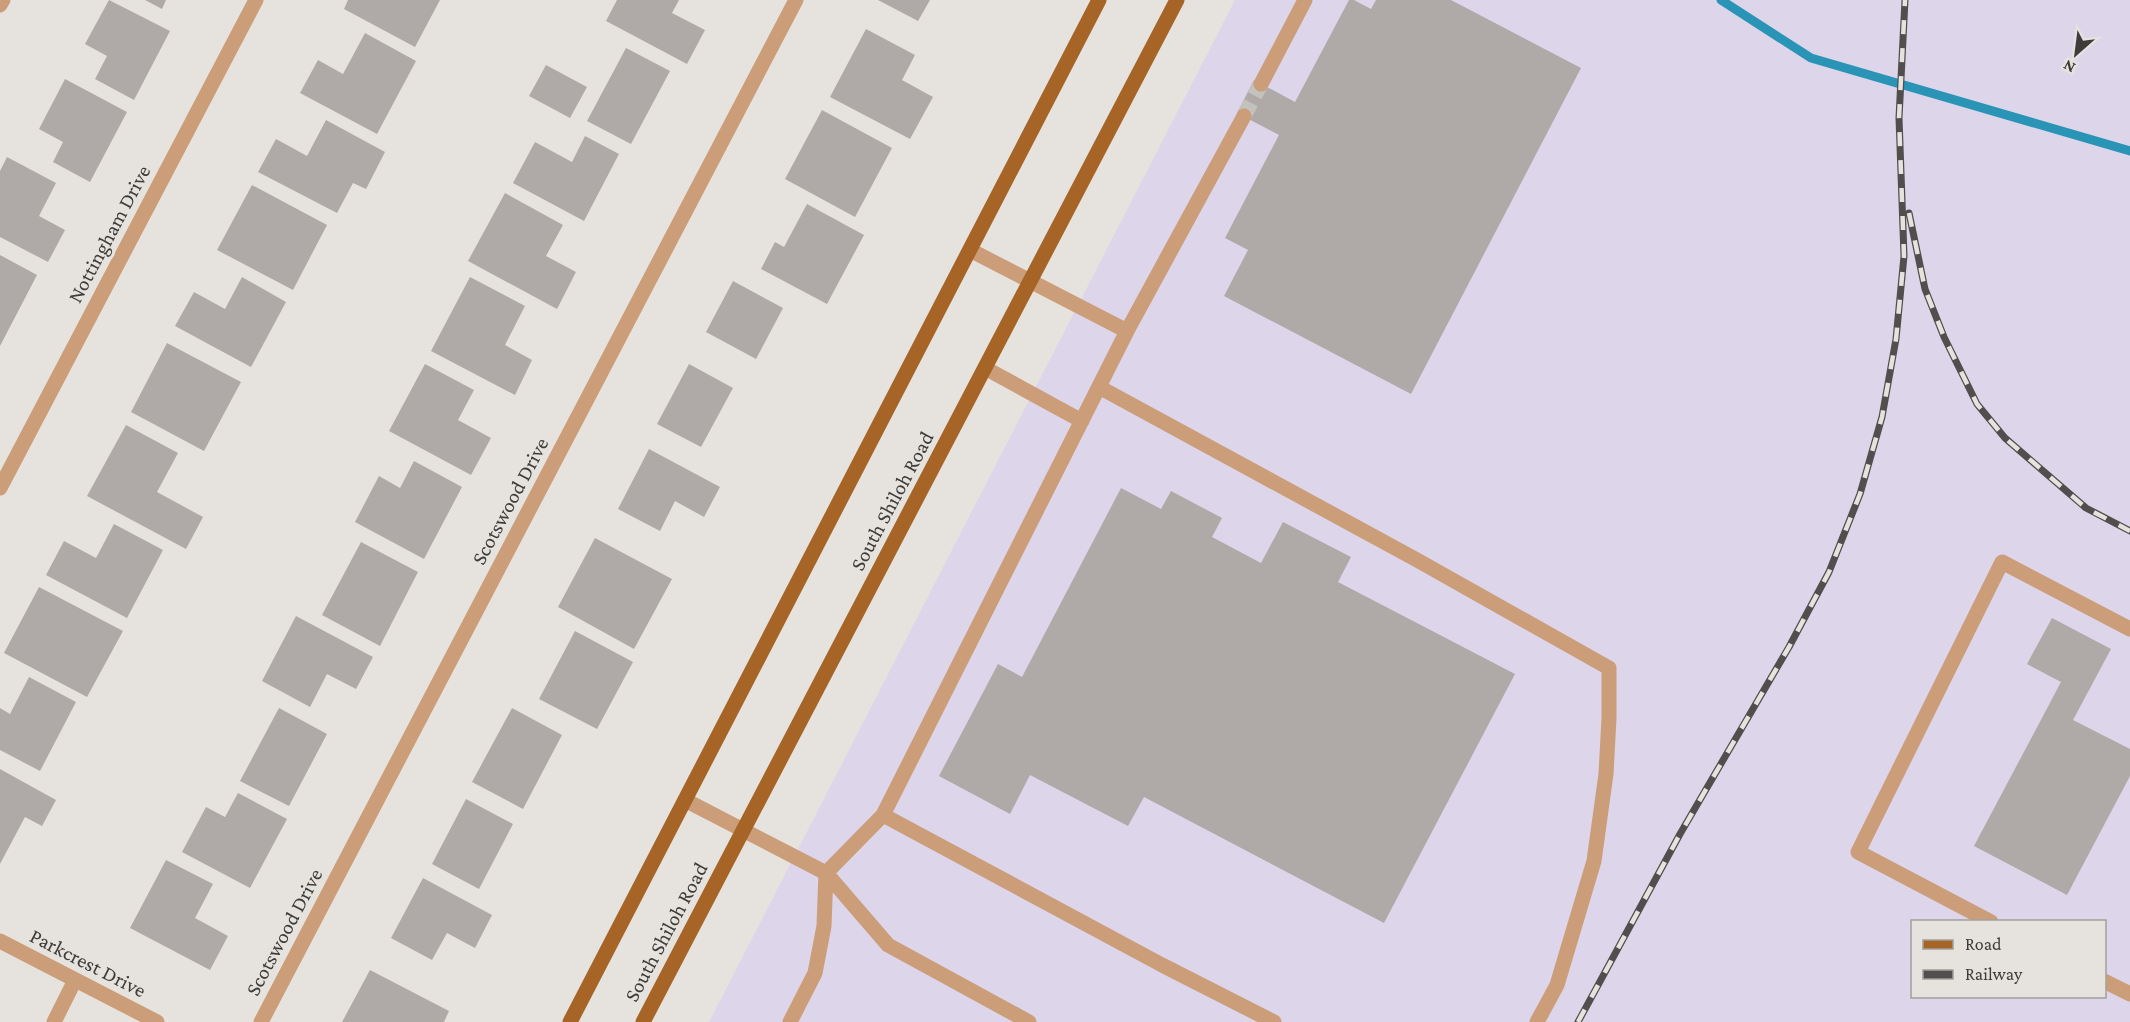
<svg xmlns="http://www.w3.org/2000/svg" width="2130" height="1022" font-family="'Crimson Pro',serif">
  <style>
    .industrial { fill: #ddd5ea; fill-rule: evenodd }
    .lines { fill: none; stroke-linecap: round; stroke-linejoin: round }
    .stream { stroke: #2994b6; stroke-width: 9 }
    .building { fill: #afaaa7 }
    .minor-tunnel { stroke: #c4c2bd; stroke-width: 15; stroke-dasharray: 15 8; stroke-linecap: butt }
    .minor { stroke: #cb9d78; stroke-width: 15 }
    .major { stroke: #a66427; stroke-width: 15 }
    .rail-casing { stroke: #504f4d; stroke-width: 7 }
    .rail { stroke: #e6e3de; stroke-width: 4.5; stroke-dasharray: 14; stroke-linecap: butt }
    .labels { text-anchor: middle; dominant-baseline: central; stroke-width: 6; stroke-linejoin: round; paint-order: stroke }
    .street-label { font-size: 21px; fill: #3d3c3a; stroke: #e6e3de }
  </style>
  <rect width="100%" height="100%" fill="#e6e3de"/>
  <path class="industrial" d="M1235 0H2130V1022H709ZM1912 922H2104V996H1912Z"/>
  <g class="lines">
    <path class="stream" d="M1721 0 1811 58 2130 151"/>
  </g>
  <path class="building" d="M109 0 170 31 134 100 95 79 107 56 85 44Z
    M145 0H166L162 9Z
    M348 0H440L415 47 344 9Z
    M617 0H679L672 13 705 30 687 64 606 21Z
    M878 0H930L918 21Z
    M1349 0H1354L1371 9 1376 0H1451L1581 68 1411 394 1224 296 1248 250 1225 238 1279 135 1237 113 1254 80 1295 102Z
    M866 29 915 55 902 80 933 97 910 139 830 97Z
    M365 33 416 61 377 134 300 93 318 60 343 74Z
    M626 48 670 71 631 144 587 121Z
    M546 65 587 87 570 118 529 96Z
    M65 79 127 112 90 182 53 162 63 142 39 129Z
    M822 110 892 148 855 217 785 179Z
    M326 120 385 152 366 189 353 183 337 213 258 172 276 139 307 156Z
    M585 136 619 154 584 221 513 183 535 142 572 162Z
    M7 157 56 183 39 216 65 230 48 262 0 237V171Z
    M252 185 327 225 293 290 217 250Z
    M505 193 563 225 546 256 576 272 557 309 468 261Z
    M807 204 864 235 827 304 761 269 775 242 784 247Z
    M0 255 37 275 0 346Z
    M242 277 286 302 251 367 175 326 194 292 225 309Z
    M470 277 525 306 505 345 532 360 515 395 431 351Z
    M733 281 783 308 756 359 706 332Z
    M167 343 241 382 204 451 131 412Z
    M425 364 474 390 458 420 491 438 471 475 389 431Z
    M689 364 733 388 701 447 657 424Z
    M126 425 178 453 157 492 203 517 186 549 87 496Z
    M649 449 720 487 704 517 675 501 660 531 618 509Z
    M414 461 462 487 424 559 355 522 379 476 400 488Z
    M1121 488 1161 509 1171 491 1222 518 1212 537 1261 563 1283 522 1351 557 1338 582 1515 674 1384 923 1144 797 1128 826 1030 775 1010 814 939 776 998 664 1022 677Z
    M114 524 163 550 127 618 46 575 64 541 96 558Z
    M595 538 672 579 634 649 558 607Z
    M361 542 418 572 380 646 322 615Z
    M39 587 123 631 87 697 4 653Z
    M296 616 373 657 356 689 327 674 310 707 262 681Z
    M2052 618 2111 649 2073 720 2130 749V776L2067 895 1974 846 2061 682 2027 664Z
    M575 631 633 662 597 729 539 699Z
    M29 677 76 702 40 771 0 750V708L10 714Z
    M279 708 327 734 289 806 240 781Z
    M512 708 562 735 523 809 472 782Z
    M0 769 56 800 42 826 25 817 0 864Z
    M238 793 287 819 250 888 182 852 206 807 225 817Z
    M466 799 513 824 479 889 432 864Z
    M166 860 213 884 195 918 228 936 210 970 130 928Z
    M423 878 492 915 475 948 447 933 432 960 391 938Z
    M370 970 449 1011 444 1022H342Z"/>
  <g class="lines">
    <path class="minor-tunnel" d="M1244 116 1261 84"/>
    <path class="minor" d="M0 5 3 0
      M1261 84 1305 0
      M970 250 1127 331 1244 116
      M985 368 1082 421
      M1099 387 1417 560 1609 668V718L1606 774 1594 861 1557 985 1537 1022
      M0 488 256 0
      M685 800 826 873 888 945 1029 1022
      M883 815 1162 965 1274 1022
      M1991 922 1858 852 2002 562 2130 629
      M0 941 157 1022
      M2104 981 2130 994
      M54 1022 75 980
      M261 1022 796 0
      M790 1022 815 973 824 926 826 873 883 815 1127 331"/>
    <path class="major" d="M570 1022 1099 0
      M643 1022 1177 0"/>
    <g class="rail-casing">
      <path id="rail" d="M1909 213 1925 289 1944 337 1977 404 2005 438 2086 508 2130 531
        M1578 1022 1680 834 1789 647 1829 572 1860 494 1882 417 1896 339 1904 256 1899 118 1905 0"/>
    </g>
    <use href="#rail" class="rail"/>
  </g>
  <g class="labels">
    <g class="street-label">
      <text transform="translate(109 234) rotate(-62)">Nottingham Drive</text>
      <text transform="translate(510 501) rotate(-62)">Scotswood Drive</text>
      <text transform="translate(892 501) rotate(-62)">South Shiloh Road</text>
      <text transform="translate(284 932) rotate(-62)">Scotswood Drive</text>
      <text transform="translate(666 932) rotate(-62)">South Shiloh Road</text>
      <text transform="translate(88 963) rotate(27)">Parkcrest Drive</text>
    </g>
  </g>
  <rect x="1911" y="920" width="195" height="78" fill="#e6e3de" stroke="#a2a09c" stroke-width="1.5"/>
  <rect x="1923" y="940" width="30" height="9" fill="#a66427" stroke="#a2a09c" stroke-width="1.5"/>
  <text x="1965" y="950" font-size="18" fill="#3d3c3a">Road</text>
  <rect x="1923" y="970" width="30" height="9" fill="#504f4d" stroke="#a2a09c" stroke-width="1.5"/>
  <text x="1965" y="980" font-size="18" fill="#3d3c3a">Railway</text>
  <g transform="translate(2076 54) rotate(208)" stroke="#e6e3de" stroke-width="4.5" paint-order="stroke">
  <path d="M0-4.5L10 22L0 15L-10 22Z" fill="#3d3c3a"/>
  <text y="-9" font-size="16" font-weight="bold" text-anchor="middle" fill="#3d3c3a">N</text>
  </g>
</svg>
